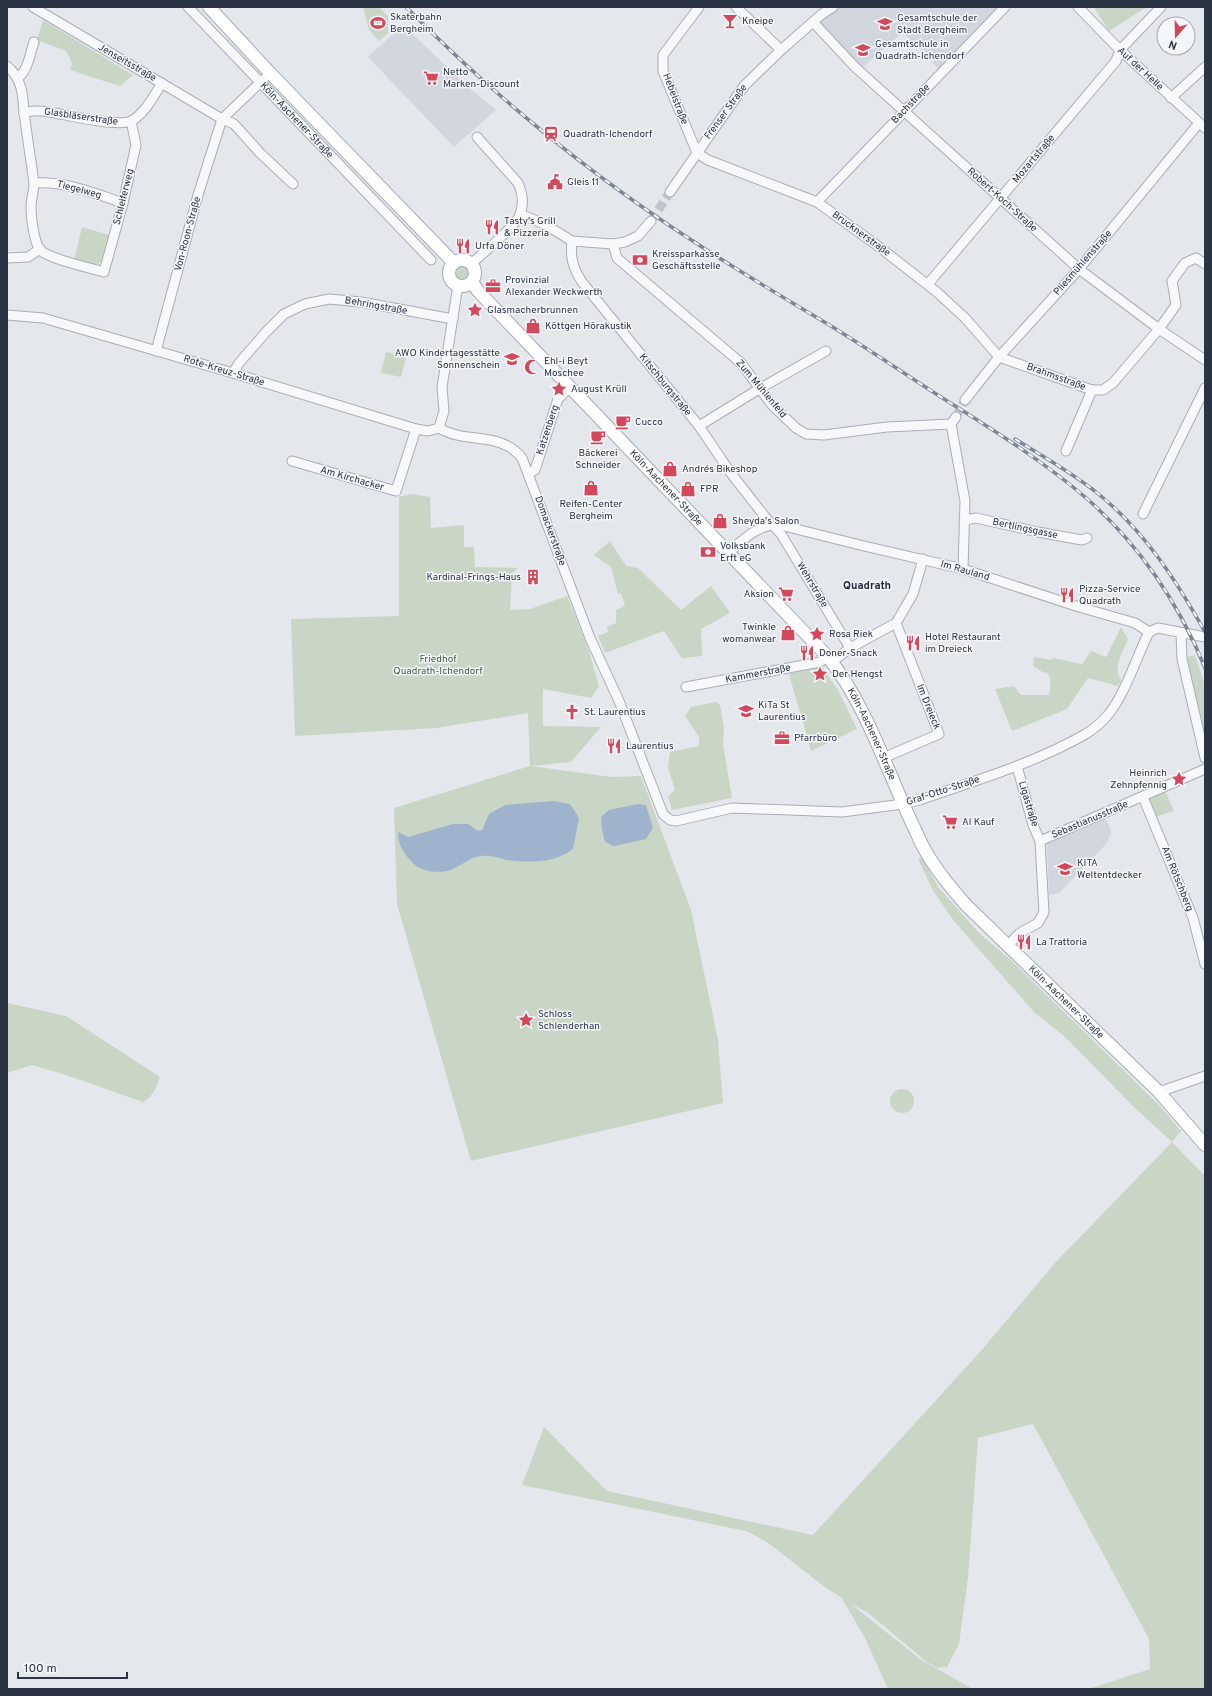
<svg xmlns="http://www.w3.org/2000/svg" width="1212" height="1696" font-family="Overpass,sans-serif">
  <style>
    .built { fill: #d2d6de }
    .green { fill: #c9d6c5 }
    .water { fill: #9fb4cc }
    .lines { fill: none; stroke-linecap: round; stroke-linejoin: round }
    .minor-tunnel { stroke: #bfc3cb; stroke-width: 9; stroke-dasharray: 9 4.5; stroke-linecap: butt }
    .minor-casing { stroke: #a9aeb7; stroke-width: 11 }
    .major-casing { stroke: #a3abb8; stroke-width: 14 }
    .minor { stroke: #f7f8fa; stroke-width: 9 }
    .major { stroke: #fff; stroke-width: 12 }
    .rail-casing { stroke: #7d8696; stroke-width: 3.5 }
    .rail { stroke: #f4f6f9; stroke-width: 2; stroke-dasharray: 6; stroke-linecap: butt }
    .labels { text-anchor: middle; dominant-baseline: central; stroke-width: 3; stroke-linejoin: round; paint-order: stroke }
    .poi-label { font-size: 10px; fill: #2b3445; stroke: #f4f6f9; text-anchor: start }
    .street-label { font-size: 10px; fill: #2b3445; stroke: #f4f6f9 }
    .park-label { font-size: 10px; fill: #3f6138; stroke: #f4f6f9 }
    .neighbourhood-label { font-size: 11px; font-weight: bold; fill: #1d2536; stroke: #f4f6f9 }
  </style>
  <rect width="100%" height="100%" fill="#e4e7ec"/>
  <path class="built" d="M839 7H999L939 69 903 32 861 69 816 21Z
    M403 25 469 88 496 110 454 147 368 57Z
    M1105 817 1109 825 1111 833 1107 843 1059 893 1049 895 1047 845 1050 841Z"/>
  <path class="green" d="M363 7H379L388 16V33L379 41 369 30Z
    M1094 7H1147L1109 31Z
    M43 20 133 75 120 86 70 70 72 63 66 51 37 40Z
    M82 227 112 236 105 260 94 266 74 261Z
    M453 273a9 9 0 1 1 18 0a9 9 0 1 1-18 0Z
    M386 352 406 357 401 377 381 373Z
    M411 494 430 497 431 528 464 525V547H474L475 567 518 568 512 574 510 610 530 609 567 596 589 651 599 686 591 698 543 689V726L601 727 571 762 531 766 611 777 641 776 691 910 718 1040 723 1103 471 1161 397 904 394 808 530 766 528 713 436 728 295 736 291 619 399 616V497Z
    M610 541 626 566 638 568 681 610 711 586 730 613 701 629 702 656 682 658 664 631 605 653 598 636 608 632 607 627 616 623V610L625 606 621 593 618 594 611 567 594 555Z
    M1121 627 1128 639C1123 652 1112 667 1121 680L1118 686 1088 678 1067 709 1012 731 995 689 1014 686 1021 695H1049C1050 687 1053 677 1046 672L1044 673 1033 666 1034 657 1052 660 1053 658 1082 664 1091 651 1106 657Z
    M1195 655 1205 686V744L1184 658Z
    M821 666 838 690 857 729 811 751 789 674Z
    M716 702 720 705 724 729 723 744 732 798 672 810 668 797 675 790 668 767 670 752 699 746V737L685 716 691 707Z
    M1165 791 1174 811 1155 817 1147 798Z
    M922 858 939 888 980 934 1012 961 1160 1106 1181 1131 1172 1142 1205 1176V1689H1089L1150 1669 1149 1639 1033 1424 978 1438 968 1578 959 1644 947 1667 937 1668 927 1662 867 1612 851 1604 920 1659 973 1689H888L865 1638 841 1597 826 1588 767 1542 746 1531 522 1485 544 1427 607 1491 813 1535 979 1353 1056 1262 1172 1142 1136 1109 1064 1036 1035 1013 954 921 934 892 918 859Z
    M7 1003 66 1016 160 1077C156 1087 154 1096 143 1102L69 1076 32 1065 7 1073Z
    M890 1101a12 12 0 1 1 24 0a12 12 0 1 1-24 0Z"/>
  <path class="water" d="M553 801 570 804 579 818 573 849C556 863 527 863 506 860 499 858 489 855 482 856 470 857 461 866 451 870 436 874 420 872 410 860 402 851 398 844 398 832L408 837 453 824H468L478 831 482 830 489 814 505 805Z
    M638 804 646 805 653 828 646 839 614 846 605 842 602 830 601 817 609 810Z"/>
  <g class="lines">
    <path class="minor-tunnel" d="M651 221 670 192
      M956 417 965 400"/>
    <g class="minor-casing">
      <g id="minor">
        <path d="M33 7 222 119 234 124 260 153 293 184"/>
        <path id="s1" d="M188 7 431 260"/>
        <path d="M699 7 663 55V71L697 153 708 160 817 202 878 246 938 293 966 319 999 357 1092 390H1103L1113 383 1159 329 1176 305 1172 281 1185 263 1196 258 1205 264"/>
        <path d="M736 7 781 50"/>
        <path d="M1078 7 1120 50 1205 128"/>
        <path d="M813 22 855 67 1079 269 1159 329 1205 360"/>
        <path d="M7 66C22 78 23 95 24 113"/>
        <path d="M18 78C28 70 30 54 34 42"/>
        <path d="M1171 98 1205 67"/>
        <path d="M131 121 136 145 123 203 104 272C90 268 49 259 40 250 34 242 31 217 31 207 31 199 34 191 34 183L24 113C33 109 45 111 55 113 71 116 118 127 131 121 145 114 154 95 162 83"/>
        <path d="M34 183C65 181 94 193 123 203"/>
        <path d="M670 192 744 86 781 50 822 14 833 7"/>
        <path d="M817 202 1005 7"/>
        <path d="M520 214 546 225 572 241 613 244 625 242 638 236 651 221"/>
        <path d="M572 241C570 258 573 268 582 282L699 426 730 472 766 518 781 534 850 648"/>
        <path d="M613 244 617 258 741 363 772 405 796 428 806 434 824 435 887 427 951 424"/>
        <path d="M7 258 28 257 40 249"/>
        <path d="M471 264C482 254 513 228 519 217 524 206 523 194 518 183L477 137"/>
        <path d="M928 284 1116 61 1120 50 1161 7"/>
        <path d="M458 285 442 387 444 411 439 428C467 445 499 430 522 458L590 638 619 701 663 814 670 820 676 821 732 808 842 812 903 804 920 800C968 783 1019 768 1065 745 1081 737 1095 730 1107 716 1124 697 1137 656 1149 632"/>
        <path d="M7 315 43 318 233 373 416 429 428 431 439 428"/>
        <path d="M156 351 198 195 222 119 264 79"/>
        <path d="M233 373 239 363 267 331 284 314 305 304 329 299 361 302 453 319"/>
        <path d="M965 400 999 357 1079 269 1199 123"/>
        <path d="M956 417 951 424 965 501 963 569"/>
        <path d="M699 426 759 389 826 351"/>
        <path d="M1066 451 1092 390"/>
        <path d="M292 461 396 491 416 429"/>
        <path d="M529 473 535 470 558 399 570 387"/>
        <path d="M1143 514 1205 388"/>
        <path d="M964 520 976 518 1038 532 1082 540 1087 538"/>
        <path d="M728 553C743 540 759 523 780 525L864 546 963 569 1079 607 1135 623 1149 632"/>
        <path d="M1149 632 1158 628 1205 637"/>
        <path d="M1181 633 1182 659 1205 758"/>
        <path d="M832 662 850 648 896 623 913 594 923 559"/>
        <path d="M686 687 820 662 827 656"/>
        <path d="M883 758 939 734 896 623"/>
        <path d="M1143 797 1193 918 1205 964"/>
        <path d="M1040 841 1205 769"/>
        <path d="M1008 945 1020 933 1038 923 1044 912 1040 841 1033 825 1017 766"/>
        <path d="M1159 1092 1205 1076"/>
      </g>
    </g>
    <g class="major-casing">
      <g id="major">
        <path d="M209 7 270 73 454 263"/>
        <circle cx="462" cy="273" r="13"/>
        <path id="s2" d="M472 282 478 291 827 656C866 704 885 766 911 821 916 831 920 842 926 852 937 871 951 888 966 905L1159 1092 1205 1145"/>
      </g>
    </g>
    <use href="#minor" class="minor"/>
    <use href="#major" class="major"/>
    <g class="rail-casing">
      <path id="rail" d="M406 7C493 95 592 176 696 243 740 272 786 299 831 326 865 347 899 370 933 392 985 425 1038 457 1085 497 1138 543 1179 603 1205 668
        M1015 439C1042 456 1071 472 1096 492 1144 530 1176 580 1205 632"/>
    </g>
    <use href="#rail" class="rail"/>
  </g>
  <defs>
    <g id="bar-bare" transform="scale(1.2)"><path d="M-6-5H6L.8 .8V4.5H3.5V6h-7V4.5H-.8V.8Z" fill="#d1495b" stroke="#f4f6f9" stroke-width="2.5" paint-order="stroke"/></g>
    <g id="stadium-bare" transform="scale(1.2)"><path d="M0-5a6.5 5 0 1 0 0 10a6.5 5 0 1 0 0-10ZM-3.5-1.8h7v3.6h-7Z" fill="#d1495b" stroke="#f4f6f9" stroke-width="2.5" paint-order="stroke"/></g>
    <g id="school-bare" transform="scale(1.2)"><path d="M0-5L7-2L0 1L-7-2ZM-4 1L0 2.5L4 1V4Q0 6-4 4Z" fill="#d1495b" stroke="#f4f6f9" stroke-width="2.5" paint-order="stroke"/></g>
    <g id="supermarket-bare" transform="scale(1.2)"><path d="M-6-5.5h2.5l.6 2H6L4.5 2H-2.5L-4.4-4H-6ZM-1.5 3.2a1.3 1.3 0 1 0 .1 0ZM3 3.2a1.3 1.3 0 1 0 .1 0Z" fill="#d1495b" stroke="#f4f6f9" stroke-width="2.5" paint-order="stroke"/></g>
    <g id="station-bare" transform="scale(1.2)"><path d="M-3-6H3Q5-6 5-4V2Q5 4 3 4L4.5 6H3L1.5 4h-3L-3 6H-4.5L-3 4Q-5 4-5 2V-4Q-5-6-3-6ZM-3.5-4v3h7v-3ZM-3.5 1v1.5H-2V1ZM2 1v1.5H3.5V1Z" fill="#d1495b" stroke="#f4f6f9" stroke-width="2.5" paint-order="stroke"/></g>
    <g id="civic-bare" transform="scale(1.2)"><path d="M-.6-6.5H3V-4.5H.6V-3L4-1V1h2V6H-6V1h2V-1L-.6-3ZM-1.2 2.5V6h2.4V2.5Z" fill="#d1495b" stroke="#f4f6f9" stroke-width="2.5" paint-order="stroke"/></g>
    <g id="restaurant-bare" transform="scale(1.2)"><path d="M-5-6h1v4h1v-4h1v4h1v-4h1v5L-1.5 .5V6h-2V.5L-5-1ZM5-6V6H3V1.5H1.5Q1.5-4 5-6Z" fill="#d1495b" stroke="#f4f6f9" stroke-width="2.5" paint-order="stroke"/></g>
    <g id="bank-bare" transform="scale(1.2)"><path d="M-6-4H6V4H-6ZM0-2.3a2.3 2.3 0 1 0 0 4.6a2.3 2.3 0 1 0 0-4.6Z" fill="#d1495b" stroke="#f4f6f9" stroke-width="2.5" paint-order="stroke"/></g>
    <g id="office-bare" transform="scale(1.2)"><path d="M-6-3h4V-5.5h4V-3h4V5H-6ZM-1-4.5V-3h2v-1.5ZM-6 0V1H6V0Z" fill="#d1495b" stroke="#f4f6f9" stroke-width="2.5" paint-order="stroke"/></g>
    <g id="sight-bare" transform="scale(1.2)"><path d="M0-6L1.8-2.2L6-1.7L2.9 1.2L3.7 5.4L0 3.3L-3.7 5.4L-2.9 1.2L-6-1.7L-1.8-2.2Z" fill="#d1495b" stroke="#f4f6f9" stroke-width="2.5" paint-order="stroke"/></g>
    <g id="shop-bare" transform="scale(1.2)"><path d="M-5-2.5h2.3a2.7 3.5 0 0 1 5.4 0H5L5.5 6h-11ZM-1.5-2.5h3a1.5 2.3 0 0 0-3 0Z" fill="#d1495b" stroke="#f4f6f9" stroke-width="2.5" paint-order="stroke"/></g>
    <g id="mosque-bare" transform="scale(1.2)"><path d="M3.5-4.9A6 6 0 1 0 3.5 4.9A5 5 0 1 1 3.5-4.9Z" fill="#d1495b" stroke="#f4f6f9" stroke-width="2.5" paint-order="stroke"/></g>
    <g id="cafe-bare" transform="scale(1.2)"><path d="M-5.5-4.5H6V0H3Q3 3.5 0 3.5H-2.5Q-5.5 3.5-5.5 0ZM3-3.2v2h1.7v-2ZM-6 4.5H4V6H-6Z" fill="#d1495b" stroke="#f4f6f9" stroke-width="2.5" paint-order="stroke"/></g>
    <g id="building-bare" transform="scale(1.2)"><path d="M-4-6H4V6H1V3H-1V6H-4ZM-2.5-4.3h1.7v1.8h-1.7ZM.8-4.3h1.7v1.8H.8ZM-2.5-1h1.7V.8h-1.7ZM.8-1h1.7V.8H.8Z" fill="#d1495b" stroke="#f4f6f9" stroke-width="2.5" paint-order="stroke"/></g>
    <g id="church-bare" transform="scale(1.2)"><path d="M-1.2-6h2.4v3.5h3.3v2.4h-3.3V6h-2.4V-.1h-3.3v-2.4h3.3Z" fill="#d1495b" stroke="#f4f6f9" stroke-width="2.5" paint-order="stroke"/></g>
  </defs>
  <g fill-rule="evenodd">
    <use href="#bar-bare" x="730" y="21"/>
    <use href="#stadium-bare" x="378" y="23"/>
    <use href="#school-bare" x="885" y="24"/>
    <use href="#school-bare" x="863" y="50"/>
    <use href="#supermarket-bare" x="431" y="78"/>
    <use href="#station-bare" x="551" y="134"/>
    <use href="#civic-bare" x="555" y="182"/>
    <use href="#restaurant-bare" x="492" y="227"/>
    <use href="#restaurant-bare" x="463" y="246"/>
    <use href="#bank-bare" x="640" y="260"/>
    <use href="#office-bare" x="493" y="286"/>
    <use href="#sight-bare" x="475" y="310"/>
    <use href="#shop-bare" x="533" y="326"/>
    <use href="#school-bare" x="512" y="359"/>
    <use href="#mosque-bare" x="532" y="367"/>
    <use href="#sight-bare" x="559" y="389"/>
    <use href="#cafe-bare" x="623" y="422"/>
    <use href="#cafe-bare" x="598" y="437"/>
    <use href="#shop-bare" x="670" y="469"/>
    <use href="#shop-bare" x="591" y="488"/>
    <use href="#shop-bare" x="688" y="489"/>
    <use href="#shop-bare" x="720" y="521"/>
    <use href="#bank-bare" x="708" y="552"/>
    <use href="#building-bare" x="533" y="577"/>
    <use href="#supermarket-bare" x="786" y="594"/>
    <use href="#restaurant-bare" x="1067" y="595"/>
    <use href="#shop-bare" x="788" y="633"/>
    <use href="#sight-bare" x="817" y="634"/>
    <use href="#restaurant-bare" x="913" y="643"/>
    <use href="#restaurant-bare" x="807" y="653"/>
    <use href="#sight-bare" x="820" y="674"/>
    <use href="#school-bare" x="746" y="711"/>
    <use href="#church-bare" x="572" y="712"/>
    <use href="#office-bare" x="782" y="738"/>
    <use href="#restaurant-bare" x="614" y="746"/>
    <use href="#sight-bare" x="1179" y="779"/>
    <use href="#supermarket-bare" x="950" y="822"/>
    <use href="#school-bare" x="1065" y="869"/>
    <use href="#restaurant-bare" x="1024" y="942"/>
    <use href="#sight-bare" x="526" y="1020"/>
  </g>
  <g class="labels">
    <g class="poi-label">
      <text x="390" y="17">Skaterbahn<tspan x="390" dy="12">Bergheim</tspan></text>
      <text x="897" y="18">Gesamtschule der<tspan x="897" dy="12">Stadt Bergheim</tspan></text>
      <text x="742" y="21">Kneipe</text>
      <text x="875" y="44">Gesamtschule in<tspan x="875" dy="12">Quadrath-Ichendorf</tspan></text>
      <text x="443" y="72">Netto<tspan x="443" dy="12">Marken-Discount</tspan></text>
      <text x="563" y="134">Quadrath-Ichendorf</text>
      <text x="567" y="182">Gleis 11</text>
      <text x="504" y="221">Tasty's Grill<tspan x="504" dy="12">&amp; Pizzeria</tspan></text>
      <text x="475" y="246">Urfa Döner</text>
      <text x="652" y="254">Kreissparkasse<tspan x="652" dy="12">Geschäftsstelle</tspan></text>
      <text x="505" y="280">Provinzial<tspan x="505" dy="12">Alexander Weckwerth</tspan></text>
      <text x="487" y="310">Glasmacherbrunnen</text>
      <text x="545" y="326">Köttgen Hörakustik</text>
      <text x="500" y="353" text-anchor="end">AWO Kindertagesstätte<tspan x="500" dy="12">Sonnenschein</tspan></text>
      <text x="544" y="361">Ehl-i Beyt<tspan x="544" dy="12">Moschee</tspan></text>
      <text x="571" y="389">August Krüll</text>
      <text x="635" y="422">Cucco</text>
      <text x="598" y="453" text-anchor="middle">Bäckerei<tspan x="598" dy="12">Schneider</tspan></text>
      <text x="682" y="469">Andrés Bikeshop</text>
      <text x="700" y="489">FPR</text>
      <text x="591" y="504" text-anchor="middle">Reifen-Center<tspan x="591" dy="12">Bergheim</tspan></text>
      <text x="732" y="521">Sheyda's Salon</text>
      <text x="720" y="546">Volksbank<tspan x="720" dy="12">Erft eG</tspan></text>
      <text x="521" y="577" text-anchor="end">Kardinal-Frings-Haus</text>
      <text x="1079" y="589">Pizza-Service<tspan x="1079" dy="12">Quadrath</tspan></text>
      <text x="774" y="594" text-anchor="end">Aksion</text>
      <text x="776" y="627" text-anchor="end">Twinkle<tspan x="776" dy="12">womanwear</tspan></text>
      <text x="829" y="634">Rosa Riek</text>
      <text x="925" y="637">Hotel Restaurant<tspan x="925" dy="12">im Dreieck</tspan></text>
      <text x="819" y="653">Doner-Snack</text>
      <text x="832" y="674">Der Hengst</text>
      <text x="758" y="705">KiTa St<tspan x="758" dy="12">Laurentius</tspan></text>
      <text x="584" y="712">St. Laurentius</text>
      <text x="794" y="738">Pfarrbüro</text>
      <text x="626" y="746">Laurentius</text>
      <text x="1167" y="773" text-anchor="end">Heinrich<tspan x="1167" dy="12">Zehnpfennig</tspan></text>
      <text x="962" y="822">Al Kauf</text>
      <text x="1077" y="863">KITA<tspan x="1077" dy="12">Weltentdecker</tspan></text>
      <text x="1036" y="942">La Trattoria</text>
      <text x="538" y="1014">Schloss<tspan x="538" dy="12">Schlenderhan</tspan></text>
    </g>
    <g class="street-label">
      <text transform="translate(127 63) rotate(30)">Jenseitsstraße</text>
      <text transform="translate(1140 69) rotate(43)">Auf der Helle</text>
      <text transform="translate(675 99) rotate(69)">Hebelstraße</text>
      <text transform="translate(911 104) rotate(-46)">Bachstraße</text>
      <text transform="translate(726 112) rotate(-54)">Frenser Straße</text>
      <text transform="translate(81 117) rotate(8)">Glasbläserstraße</text>
      <text stroke="none"><textPath href="#s1" startOffset="157">Köln-Aachener-Straße</textPath></text>
      <text transform="translate(1034 159) rotate(-50)">Mozartstraße</text>
      <text transform="translate(79 190) rotate(15)">Tiegelweg</text>
      <text transform="translate(124 197) rotate(-76)">Schleiferweg</text>
      <text transform="translate(1002 200) rotate(42)">Robert-Koch-Straße</text>
      <text transform="translate(188 234) rotate(-75)">Von-Roon-Straße</text>
      <text transform="translate(861 234) rotate(36)">Brucknerstraße</text>
      <text transform="translate(1083 263) rotate(-49)">Pliesmühlenstraße</text>
      <text transform="translate(376 306) rotate(10)">Behringstraße</text>
      <text transform="translate(224 371) rotate(17)">Rote-Kreuz-Straße</text>
      <text transform="translate(1056 377) rotate(20)">Brahmsstraße</text>
      <text transform="translate(665 385) rotate(51)">Kitschburgstraße</text>
      <text transform="translate(761 389) rotate(50)">Zum Mühlenfeld</text>
      <text transform="translate(548 430) rotate(-72)">Katzenberg</text>
      <text transform="translate(352 479) rotate(16)">Am Kirchacker</text>
      <text stroke="none"><textPath href="#s2" startOffset="283">Köln-Aachener-Straße</textPath></text>
      <text transform="translate(1025 529) rotate(12)">Bertlingsgasse</text>
      <text transform="translate(550 531) rotate(70)">Domackerstraße</text>
      <text transform="translate(965 571) rotate(16)">Im Rauland</text>
      <text transform="translate(812 585) rotate(59)">Wehrstraße</text>
      <text transform="translate(758 674) rotate(-11)">Kammerstraße</text>
      <text transform="translate(928 707) rotate(68)">Im Dreieck</text>
      <text stroke="none"><textPath href="#s2" startOffset="606">Köln-Aachener-Straße</textPath></text>
      <text transform="translate(943 791) rotate(-18)">Graf-Otto-Straße</text>
      <text transform="translate(1028 804) rotate(73)">Ligastraße</text>
      <text transform="translate(1090 820) rotate(-23)">Sebastianusstraße</text>
      <text transform="translate(1177 879) rotate(68)">Am Rötschberg</text>
      <text stroke="none"><textPath href="#s2" startOffset="942">Köln-Aachener-Straße</textPath></text>
    </g>
    <g class="park-label">
      <text x="438" y="659">Friedhof<tspan x="438" dy="12">Quadrath-Ichendorf</tspan></text>
    </g>
    <g class="neighbourhood-label">
      <text x="867" y="586">Quadrath</text>
    </g>
  </g>
  <rect width="1212" height="1696" fill="none" stroke="#2b3445" stroke-width="16"/>
  <g transform="translate(1176 36) rotate(200)"><circle r="19" fill="#f4f6f9" stroke="#a4a8b1"/>
  <path d="M0-3L7 15L0 10L-7 15Z" fill="#d1495b"/>
  <text y="-6" font-size="11" font-weight="bold" text-anchor="middle" fill="#2b3445">N</text>
  </g>
  <path d="M18 1672v6h109v-6" fill="none" stroke="#2b3445" stroke-width="2"/>
  <text x="24" y="1672" font-size="12" fill="#2b3445" stroke="#f4f6f9" stroke-width="3" paint-order="stroke">100 m</text>
</svg>
